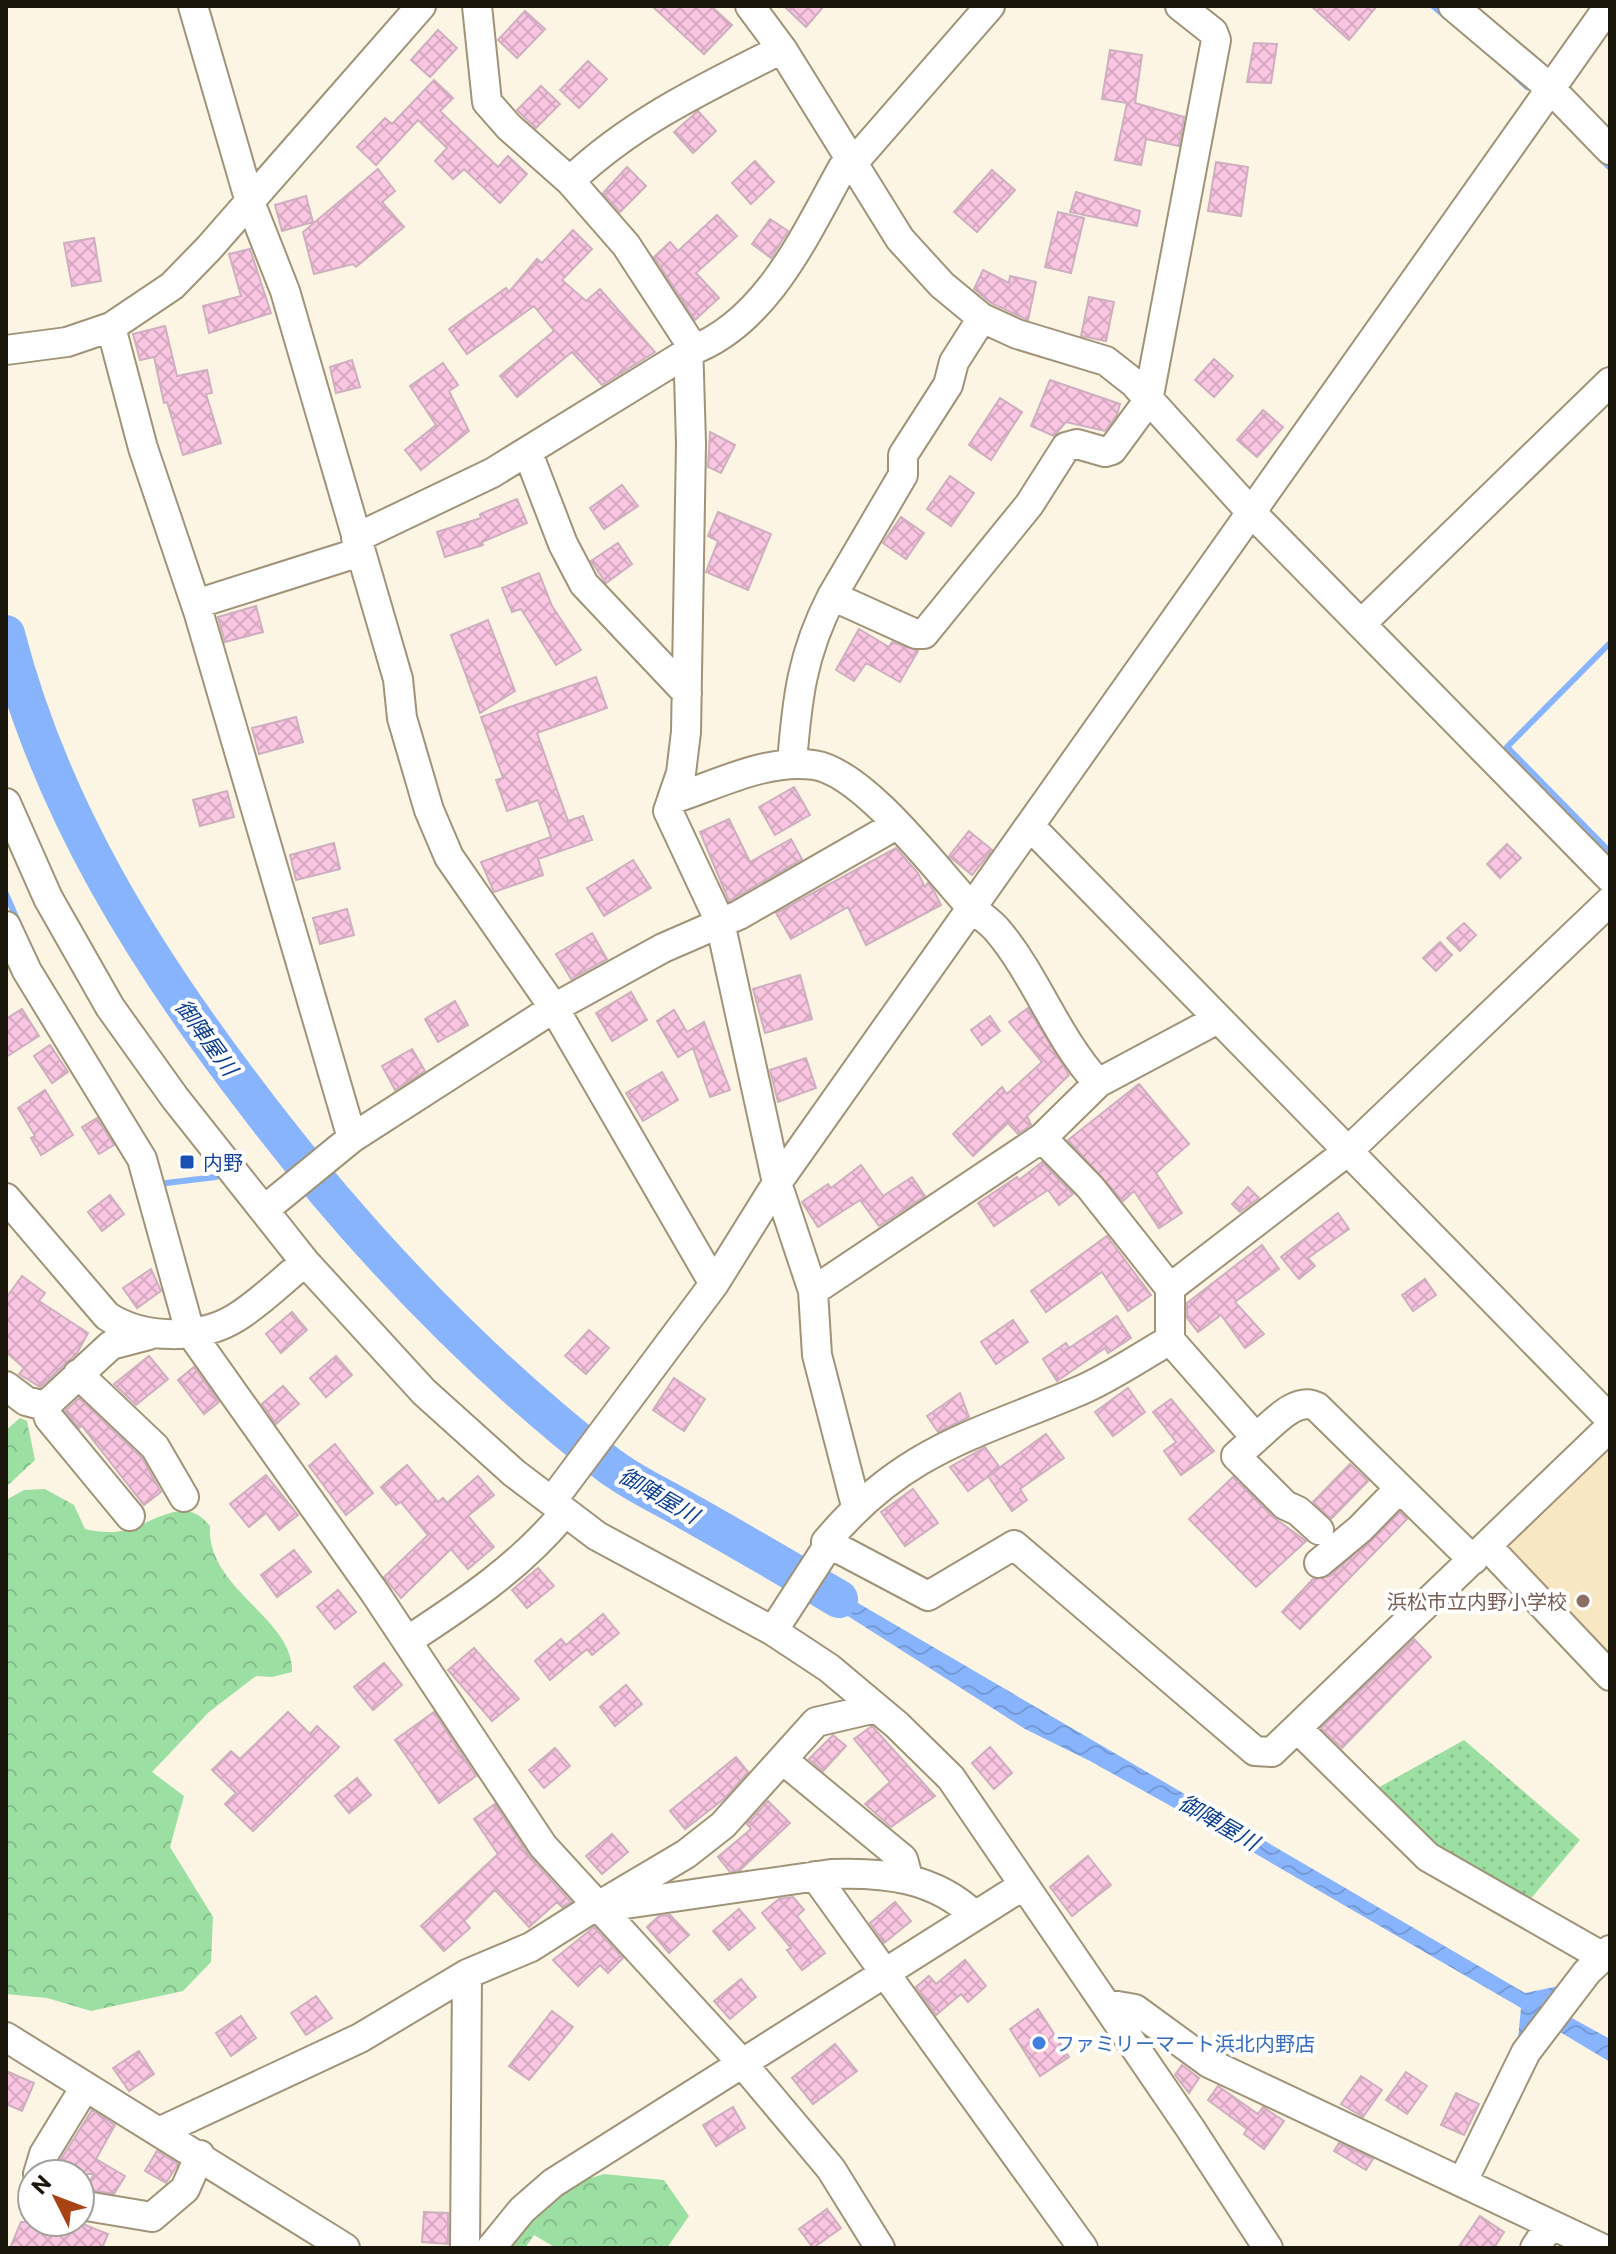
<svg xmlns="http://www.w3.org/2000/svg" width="1616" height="2254" font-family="Commissioner,'Noto Sans JP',sans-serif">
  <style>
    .built { fill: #f8e7c3 }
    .grass { fill: url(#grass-dots) }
    .forest { fill: url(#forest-crowns) }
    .water { fill: url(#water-waves) }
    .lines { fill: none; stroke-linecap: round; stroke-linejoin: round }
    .stream { stroke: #88b4fe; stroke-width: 6 }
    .river { stroke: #88b4fe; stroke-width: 38 }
    .building { fill: url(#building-cross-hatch); stroke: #ceafbf; stroke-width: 2 }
    .minor-casing { stroke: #a09378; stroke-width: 32 }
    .minor { stroke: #fff; stroke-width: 28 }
    .transit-dot { fill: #1a4fb4; stroke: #fff; stroke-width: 3 }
    .education-dot { fill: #8d6e63; stroke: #fff; stroke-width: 3 }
    .shop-dot { fill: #3f7fe0; stroke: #fff; stroke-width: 3 }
    .labels { text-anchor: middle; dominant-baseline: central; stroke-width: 8; stroke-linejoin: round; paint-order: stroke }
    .transit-label { font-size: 20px; fill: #164399; stroke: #fff; text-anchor: start }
    .education-label { font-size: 20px; fill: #785e54; stroke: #fff; text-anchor: end }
    .shop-label { font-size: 20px; fill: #366cbe; stroke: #fff; text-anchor: start }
    .water-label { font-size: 22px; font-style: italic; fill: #0b3e90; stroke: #fff }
  </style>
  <defs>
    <pattern id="grass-dots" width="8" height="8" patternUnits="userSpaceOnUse" patternTransform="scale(2)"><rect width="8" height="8" fill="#9cdfa3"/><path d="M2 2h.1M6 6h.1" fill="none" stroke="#86be8b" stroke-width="1.8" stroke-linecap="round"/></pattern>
    <pattern id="forest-crowns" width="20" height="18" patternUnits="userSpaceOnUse" patternTransform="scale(2)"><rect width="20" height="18" fill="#9cdfa3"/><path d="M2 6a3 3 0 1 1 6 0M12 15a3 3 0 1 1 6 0" fill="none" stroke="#86be8b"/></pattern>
    <pattern id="water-waves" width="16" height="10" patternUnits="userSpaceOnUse" patternTransform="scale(2)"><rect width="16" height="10" fill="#88b4fe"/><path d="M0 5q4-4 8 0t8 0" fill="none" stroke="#759ad8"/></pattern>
    <pattern id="building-cross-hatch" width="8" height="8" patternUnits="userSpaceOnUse" patternTransform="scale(2)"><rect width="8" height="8" fill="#fac5e1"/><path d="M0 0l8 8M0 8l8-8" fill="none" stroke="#d6a8c0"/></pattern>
  </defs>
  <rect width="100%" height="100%" fill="#fdf5e3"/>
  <path class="built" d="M1610 1444V1656L1504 1546Z"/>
  <path class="grass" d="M1464 1740 1580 1840 1528 1902 1432 1860 1365 1795Z"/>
  <path class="forest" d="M20 1418 27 1421 35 1460 6 1487V1430Z
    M45 1489 74 1505 85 1529C99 1532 115 1534 129 1529 158 1520 186 1495 210 1526 206 1589 294 1618 292 1672L272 1677 256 1676 209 1712 152 1772 184 1796 170 1847 213 1917 211 1962 183 1991 91 2011 47 1998 6 1994V1500L24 1490Z
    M604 2174 664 2180 689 2216 667 2248H556L534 2235 525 2248H505L540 2193Z"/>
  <path class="water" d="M822 1582 1525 1993 1564 1985 1550 2006 1610 2039V2062L1540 2020 1525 2043 1518 2039 1521 2008 1237 1843 1090 1761 1025 1729 818 1597Z"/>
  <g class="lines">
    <path class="stream" d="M1433 6 1446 17
      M1515 76 1527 87
      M1600 158 1610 168
      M1610 643 1507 747 1610 852
      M6 894 19 924
      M158 1184 216 1177"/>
    <path class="river" d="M6 634C51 809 145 959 254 1101 356 1235 473 1359 606 1463 630 1482 659 1495 685 1510 737 1539 788 1569 839 1599"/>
  </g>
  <path class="building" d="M652 6H711L732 25 704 54Z
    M784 6H824L806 27Z
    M1311 6H1377L1349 40Z
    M525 11 545 29 517 58 498 40Z
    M438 30 457 48 430 77 411 60Z
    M1254 43 1277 44 1271 83 1247 82Z
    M1110 50 1142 55 1135 103 1184 117 1179 146 1146 139 1141 165 1115 160 1127 103 1102 99Z
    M588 61 607 79 579 108 560 90Z
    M434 80 453 98 440 111 498 167 508 156 527 174 500 203 464 169 453 179 435 161 447 148 418 120 376 165 357 147 385 118 392 124Z
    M541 86 560 104 536 128 517 110Z
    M698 111 716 131 693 153 674 132Z
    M755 161 774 182 751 204 732 183Z
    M1216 162 1248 167 1241 216 1208 211Z
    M627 167 646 186 620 212 603 193Z
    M378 169 395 191 382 202 404 227 356 267 353 264 314 274 303 232Z
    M992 170 1015 190 977 232 954 212Z
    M1076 192 1140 211 1137 226 1070 212Z
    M306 196 313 222 282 231 275 205Z
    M1058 212 1084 218 1071 273 1045 267Z
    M717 215 737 236 696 273 719 298 695 320 654 257 670 242 678 251Z
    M770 219 788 231 771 258 752 244Z
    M573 230 592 249 562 280 586 301 600 289 655 352 602 385 572 352 517 397 500 376 554 331 534 306 467 354 449 329 506 288 509 292 537 259 542 263Z
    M94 238 101 281 72 286 64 243Z
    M250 249 271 313 209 333 203 306 241 296 229 254Z
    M983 270 1009 283 1010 276 1036 282 1028 320 991 303 974 289Z
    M1089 297 1114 302 1106 341 1081 336Z
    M165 326 177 376 207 370 212 393 206 394 221 443 183 455 167 402 164 403 154 357 140 360 133 334Z
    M1214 359 1233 376 1214 397 1195 380Z
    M352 360 360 387 336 393 330 367Z
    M443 363 458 385 449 391 469 431 421 470 405 450 436 425 410 386Z
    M1050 380 1120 404 1117 415 1105 431 1066 422 1054 436 1031 426Z
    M1000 398 1022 412 991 460 969 445Z
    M1263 410 1283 427 1257 457 1237 440Z
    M710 432 735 445 721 473 708 467Z
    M950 476 974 493 951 526 927 509Z
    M622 485 638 506 604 529 590 508Z
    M517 499 527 523 482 542 483 545 445 557 437 532 481 518 480 514Z
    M718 512 771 534 748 590 706 572 718 541 708 536Z
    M901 517 924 533 906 559 883 543Z
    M618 543 632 564 606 583 591 561Z
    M539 573 552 606 581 650 556 665 521 609 512 612 502 588Z
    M256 606 263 632 225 642 218 617Z
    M488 620 515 691 480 713 451 635Z
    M859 629 889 647 892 642 918 651 900 682 866 663 854 681 836 670Z
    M596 677 607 708 537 733 568 821 583 816 592 840 538 859 543 875 494 892 481 862 551 837 538 800 507 811 496 780 503 778 481 717Z
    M296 717 303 742 259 754 252 728Z
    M794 787 810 815 775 835 759 807Z
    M227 791 234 817 200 826 193 800Z
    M729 819 750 862 791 839 802 859 729 901 700 832Z
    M969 831 992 850 972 875 949 856Z
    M334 843 340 869 296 880 290 855Z
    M1507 844 1521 858 1500 878 1487 864Z
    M896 848 918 873 925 887 928 883 934 891 941 905 866 945 848 907 791 939 776 913Z
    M633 860 651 888 604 916 587 888Z
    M347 909 354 935 320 944 313 918Z
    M1464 923 1476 935 1460 951 1447 938Z
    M592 933 607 959 571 979 556 954Z
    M1440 942 1452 955 1436 971 1423 958Z
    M800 975 812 1019 765 1033 753 989Z
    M631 992 647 1020 612 1041 596 1013Z
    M455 1001 468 1025 438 1042 425 1019Z
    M1028 1008 1069 1075 1027 1116 1031 1125 1018 1134 1008 1123 973 1156 953 1134 1002 1087 1007 1094 1042 1062 1009 1022Z
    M22 1009 39 1036 6 1057V1019Z
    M674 1010 687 1032 704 1022 730 1090 710 1097 693 1048 678 1057 657 1021Z
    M990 1016 1000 1031 982 1045 971 1030Z
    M50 1045 68 1072 52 1083 34 1056Z
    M412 1049 425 1071 395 1090 382 1066Z
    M806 1058 816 1088 778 1102 770 1070Z
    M662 1072 678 1100 643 1121 626 1093Z
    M1139 1084 1189 1144 1156 1173 1182 1213 1159 1228 1134 1191 1123 1201 1068 1140Z
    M45 1090 73 1135 41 1155 31 1138 35 1136 18 1108Z
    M97 1118 114 1145 99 1154 82 1127Z
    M1042 1162 1073 1194 1059 1205 1048 1190 994 1226 978 1203 1017 1177 1019 1180Z
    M861 1165 883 1196 912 1177 925 1196 879 1226 860 1200 818 1227 802 1202 828 1184 831 1188Z
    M1248 1187 1259 1198 1240 1212 1232 1204Z
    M110 1195 124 1214 102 1231 88 1212Z
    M1338 1213 1349 1229 1308 1258 1315 1266 1299 1279 1281 1257Z
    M1107 1236 1151 1295 1128 1311 1102 1272 1046 1312 1031 1291Z
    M1262 1245 1279 1269 1235 1302 1264 1334 1245 1348 1221 1315 1198 1332 1187 1318V1303Z
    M151 1269 161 1291 137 1308 123 1288Z
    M22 1276 45 1293 39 1301 88 1333 77 1353 40 1387 19 1374 24 1368 6 1352V1298Z
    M1425 1279 1436 1295 1413 1311 1402 1295Z
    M292 1312 307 1330 281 1353 266 1334Z
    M1117 1316 1131 1338 1108 1353 1105 1348 1057 1381 1043 1359 1066 1343 1069 1348Z
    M1013 1320 1028 1342 996 1364 981 1342Z
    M589 1330 609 1348 586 1374 565 1356Z
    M149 1356 168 1379 136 1405 114 1384Z
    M336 1356 352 1375 326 1397 310 1378Z
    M194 1367 219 1402 204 1414 178 1380Z
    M674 1378 705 1399 684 1431 653 1410Z
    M283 1386 299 1404 276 1424 262 1404Z
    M1128 1388 1145 1412 1113 1436 1095 1412Z
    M960 1393 969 1417 938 1432 927 1416Z
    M79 1398 142 1458 161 1492 144 1505 82 1426 79 1428 65 1411Z
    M1171 1399 1214 1451 1181 1475 1164 1451 1176 1442 1153 1412Z
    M1046 1434 1064 1458 1020 1489 1027 1500 1012 1511 988 1476Z
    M335 1444 373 1493 346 1515 309 1466Z
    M985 1447 1000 1468 968 1491 950 1467Z
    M1350 1464 1368 1481 1331 1519 1313 1502Z
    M407 1465 438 1502 443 1498 447 1503 478 1476 494 1495 468 1516 494 1547 468 1569 451 1549 401 1598 384 1577 428 1535 401 1502 396 1505 381 1487Z
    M266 1475 298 1515 279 1530 266 1513 249 1527 230 1504Z
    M1233 1477 1273 1517 1306 1541 1256 1587 1189 1519Z
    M913 1489 938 1523 905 1546 881 1512Z
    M1400 1512 1407 1519 1300 1629 1282 1612 1313 1579 1330 1576Z
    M294 1550 311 1572 277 1597 261 1575Z
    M538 1568 554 1586 527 1608 512 1590Z
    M338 1590 356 1612 335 1629 317 1607Z
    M603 1614 619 1633 592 1655 587 1649 550 1680 535 1661 561 1639 566 1645Z
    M1414 1639 1431 1657 1342 1748 1321 1728Z
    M474 1648 519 1699 492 1721 448 1670Z
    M384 1663 402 1685 373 1710 354 1687Z
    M626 1685 642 1704 615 1726 600 1707Z
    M288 1712 310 1734 317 1726 339 1747 253 1831 225 1804 236 1793 212 1770 231 1751 240 1759Z
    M434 1712 476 1776 439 1803 395 1740Z
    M872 1726 935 1796 891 1827 865 1804 890 1782 854 1739Z
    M833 1735 846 1746 823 1771 809 1759Z
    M990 1747 1012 1773 994 1789 972 1763Z
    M555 1748 570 1766 544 1788 529 1770Z
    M736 1757 748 1772 725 1798 685 1829 670 1811Z
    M357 1778 371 1795 349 1813 335 1796Z
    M768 1801 790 1823 740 1870 730 1872 718 1857 751 1829 747 1824Z
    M495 1804 530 1857 571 1902 562 1907 557 1902 529 1927 495 1890 464 1921 470 1928 444 1951 421 1926 498 1854 474 1819Z
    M612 1834 628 1852 602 1874 586 1856Z
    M1088 1856 1111 1885 1072 1916 1050 1887Z
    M793 1897 804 1910 797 1916 825 1953 802 1970 787 1950 791 1948 762 1913 779 1899Z
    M895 1902 911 1921 884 1943 870 1923Z
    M739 1909 755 1928 729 1950 713 1931Z
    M670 1915 689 1935 669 1953 647 1927 659 1916Z
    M594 1927 623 1958 608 1973 600 1965 578 1986 553 1960Z
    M965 1960 986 1986 968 2002 961 1994 936 2015 916 1987 929 1976 936 1984Z
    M741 1979 756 1997 730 2019 714 2001Z
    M316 1996 332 2018 306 2035 291 2013Z
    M1038 2009 1069 2057 1040 2076 1010 2029Z
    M552 2011 573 2027 529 2080 509 2066Z
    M241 2016 256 2038 231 2056 216 2033Z
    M835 2044 857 2071 813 2104 792 2078Z
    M139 2051 154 2074 129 2091 113 2068Z
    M1182 2065 1199 2078 1189 2093 1175 2075Z
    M6 2071 34 2083 22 2111 6 2104Z
    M1406 2072 1427 2086 1407 2114 1386 2100Z
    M1361 2076 1382 2090 1363 2117 1341 2104Z
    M1218 2086 1258 2114 1263 2107 1284 2121 1264 2149 1244 2134 1247 2129 1208 2100Z
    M1456 2093 1479 2104 1464 2135 1441 2125Z
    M733 2107 745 2128 716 2146 703 2125Z
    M92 2110 115 2125 96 2159 125 2176 114 2194 86 2189 94 2174H56L60 2161Z
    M1339 2143 1373 2159 1366 2170 1334 2151Z
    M157 2151 178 2164 166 2183 145 2171Z
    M827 2209 841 2228 813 2248 799 2229Z
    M424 2212 448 2213V2244L422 2242Z
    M1480 2216 1504 2232 1494 2248H1458Z
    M21 2222H78L108 2234 102 2248H10Z"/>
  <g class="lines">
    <g class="minor-casing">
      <path id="minor" d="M193 6 250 202 285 291 398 679 402 718 429 810 449 857 554 1008 714 1284
        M477 6 487 102 509 127 570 181 626 245 688 340 691 444 686 732 681 773 668 811 720 922 777 1183 813 1291 817 1355 856 1506
        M750 6 782 49 900 239 942 285 982 318 1017 334 1106 361 1134 383 1250 511 1610 878
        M1453 6 1550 88 1610 150
        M570 181C632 122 706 87 782 49
        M111 327 143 448 199 614 352 1138
        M6 350 67 342 111 327 172 286 209 248 421 6
        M528 453 563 544 584 584 687 693
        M356 538 492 473 690 351C767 323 806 233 843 167L853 163 990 6
        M832 596 903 475V455L948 385 954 362 982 318
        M196 604 360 552
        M1361 624 1610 382
        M792 763C797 699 802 654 832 596L916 634H924L1029 505 1066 447 1077 444 1105 452 1112 450 1148 401 1216 40 1213 32 1180 6
        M673 799C716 785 768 758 814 765 863 772 936 869 970 906 979 915 990 921 998 931 1036 976 1056 1037 1098 1083
        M6 803 48 898 110 1007 175 1098 305 1262 424 1392 514 1473 597 1536 773 1631 829 1668 897 1725 951 1778 1190 2128 1268 2248
        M1030 826 1610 1419
        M6 926 27 971 142 1159 190 1332 375 1593 543 1846 742 2063 831 2169 880 2248
        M1042 1138 1090 1187 1170 1288
        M6 1198 107 1316C143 1340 201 1340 237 1317 261 1302 283 1280 305 1262
        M264 1210 352 1138 554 1008 663 948 739 915 896 825
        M813 1291 1042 1138 1098 1083 1218 1019
        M1170 1340 1256 1438C1272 1425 1296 1395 1317 1407L1473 1560
        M78 1374 155 1447 184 1497
        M6 1386 26 1401 45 1406 111 1345 149 1335
        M45 1406 49 1418 130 1516
        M1256 1438 1236 1456 1285 1505 1298 1511 1319 1530
        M552 1501 714 1284 777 1183 1609 6
        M826 1542C902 1450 975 1435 1079 1391 1110 1378 1140 1357 1170 1340V1288L1348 1151 1610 901
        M1487 1546 1610 1676
        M1319 1563 1360 1529 1398 1490
        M773 1631 826 1549V1542L928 1596 1014 1545 1255 1751 1272 1752 1610 1427
        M407 1641C465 1603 521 1566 565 1512
        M1299 1730 1428 1857 1603 1957
        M783 1760 903 1859 908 1877
        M815 1876 1083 2248
        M605 1902 686 1854 723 1825 816 1722 876 1708
        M1106 2004 1135 2009 1209 2063 1601 2248
        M6 2037 345 2248
        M161 2131 360 2038 467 1974 531 1947 591 1909 831 1874C884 1872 935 1877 975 1916
        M38 2174 44 2154 85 2087
        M1463 2181 1526 2052 1587 1972 1610 1950
        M80 2205 152 2217 185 2189 200 2155
        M465 2248 467 1974
        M491 2248 522 2210 553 2183 1024 1885
        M1535 2248 1550 2225"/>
    </g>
    <use href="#minor" class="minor"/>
  </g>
  <rect class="transit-dot" x="179" y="1154" width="16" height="16" rx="4"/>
  <circle class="education-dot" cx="1583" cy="1601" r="8"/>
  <circle class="shop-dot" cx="1039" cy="2043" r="8"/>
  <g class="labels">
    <g class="transit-label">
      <text x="203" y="1162">内野</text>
    </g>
    <g class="education-label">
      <text x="1567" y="1601">浜松市立内野小学校</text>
    </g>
    <g class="shop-label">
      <text x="1055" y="2043">ファミリーマート浜北内野店</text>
    </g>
    <g class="water-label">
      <text transform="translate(207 1037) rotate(54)">御陣屋川</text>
      <text transform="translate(659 1495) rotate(30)">御陣屋川</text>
      <text transform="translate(1219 1822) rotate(30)">御陣屋川</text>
    </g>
  </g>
  <rect width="1616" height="2254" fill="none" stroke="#19150a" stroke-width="16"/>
  <g transform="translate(56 2198) rotate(312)"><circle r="38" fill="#ffffff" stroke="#a3a19d" stroke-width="2"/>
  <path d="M0-6L14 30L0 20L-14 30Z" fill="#a84316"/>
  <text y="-12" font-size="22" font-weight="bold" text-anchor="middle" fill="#19150a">N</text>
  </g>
</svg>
